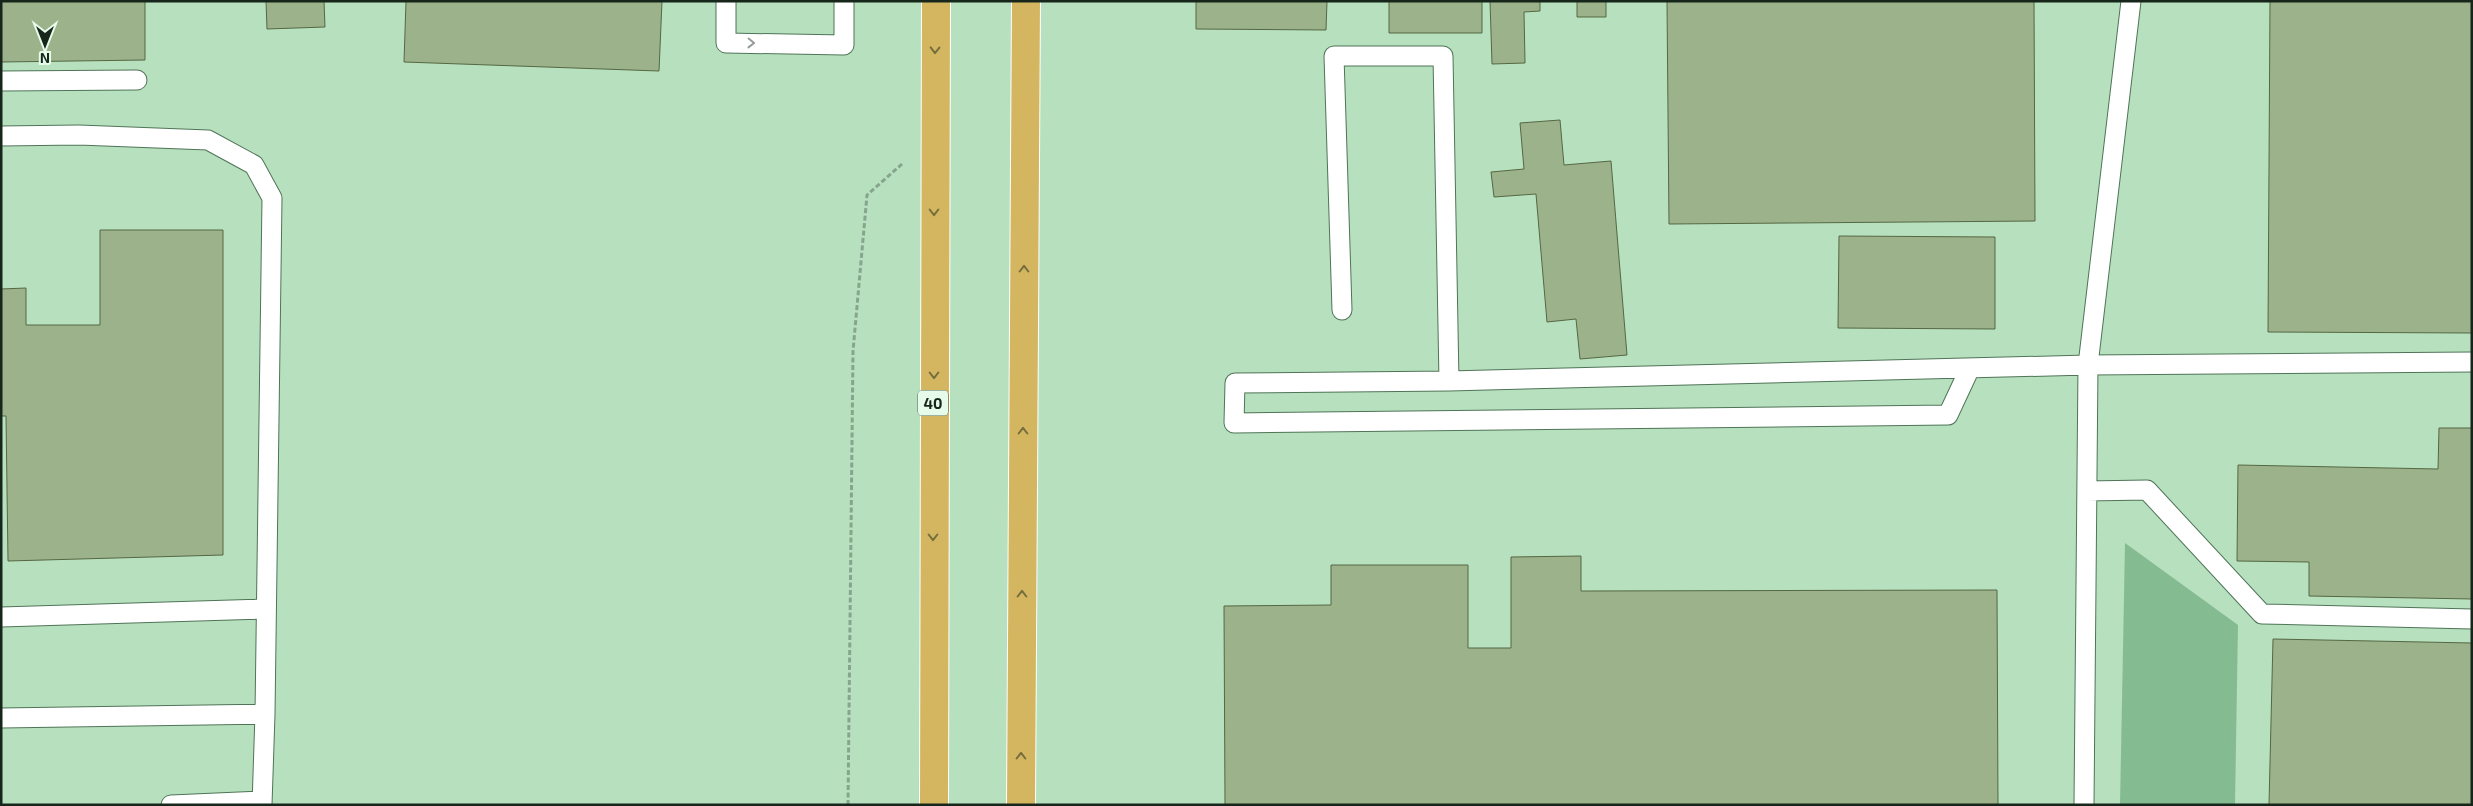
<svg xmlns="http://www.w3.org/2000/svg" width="2473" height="806" font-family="'Exo 2',sans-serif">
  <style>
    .green { fill: #85bb91 }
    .building { fill: #9cb28a; stroke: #546843 }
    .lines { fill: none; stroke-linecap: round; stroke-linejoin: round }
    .lane-casing { stroke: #4f7457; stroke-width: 21 }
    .highway-casing { stroke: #fff; stroke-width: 30 }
    .path { stroke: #85a68c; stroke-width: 3; stroke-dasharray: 5 2.5; stroke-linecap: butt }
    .lane { stroke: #fff; stroke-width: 19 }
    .highway { stroke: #d4b660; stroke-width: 28 }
    .oneway { stroke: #969d98 }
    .oneway2 { stroke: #756e3d }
    .labels { text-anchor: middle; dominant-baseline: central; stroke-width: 4; stroke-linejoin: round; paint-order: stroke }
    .shield { fill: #e6fbea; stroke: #546658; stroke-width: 1 }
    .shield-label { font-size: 15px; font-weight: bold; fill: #16261a }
  </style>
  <rect width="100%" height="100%" fill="#b7e0bf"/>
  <path class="green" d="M2125 543 2238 625 2235 805H2120Z"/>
  <path class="building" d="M1 1H145V60L1 62Z
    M266 1H324L325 27 267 29Z
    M406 1H662L659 71 404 62Z
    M1196 1H1327L1326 30 1196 29Z
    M1389 1H1482V33H1389Z
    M1490 1H1540V11L1524 12 1525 63 1492 64Z
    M1577 1H1606V17H1577Z
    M1667 1H2034L2035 221 1669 224Z
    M2270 1H2472V333L2268 332Z
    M1560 120 1564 165 1611 161 1627 355 1580 359 1576 319 1547 322 1536 194 1494 197 1491 172 1524 169 1520 123Z
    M100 230H223V555L8 561 6 416H1V289L26 288V325H100Z
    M1839 236 1995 237V329L1838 328Z
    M2439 428H2472V599L2309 596V562L2237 561 2238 465 2438 469Z
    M1581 556V591L1997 590 1998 805H1225L1224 606 1331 605V565H1468V648H1511V557Z
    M2273 639 2472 643V805H2269Z"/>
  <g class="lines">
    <g class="lane-casing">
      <path id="lane" d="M726 1V43L844 45V1
        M1 81 137 80
        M1 136 79 135 208 140 254 165 272 198 265 714 262 805
        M1342 310 1334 56H1443L1449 381
        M1970 368 1948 415 1234 423 1235 383 1449 381 2088 365 2472 362
        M2087 491 2147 490 2262 614 2472 619
        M1 617 265 609
        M1 718 265 714
        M171 805 262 801
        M2084 805 2088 365 2131 1"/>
    </g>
    <g class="highway-casing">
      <path id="highway" d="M934 805 936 1
        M1021 805 1026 1"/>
    </g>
    <path class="path" d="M848 805 853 351 867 195 902 164"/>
    <use href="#lane" class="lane"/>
    <use href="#highway" class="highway"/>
  </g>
  <defs><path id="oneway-chevron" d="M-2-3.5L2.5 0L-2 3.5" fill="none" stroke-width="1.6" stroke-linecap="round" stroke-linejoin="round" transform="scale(1.25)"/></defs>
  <use class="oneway" href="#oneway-chevron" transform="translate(751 43) rotate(1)"/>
  <g class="oneway2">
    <use href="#oneway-chevron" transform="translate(935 50) rotate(91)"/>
    <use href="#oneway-chevron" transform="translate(934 212) rotate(90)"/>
    <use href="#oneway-chevron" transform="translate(1024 269) rotate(-90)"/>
    <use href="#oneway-chevron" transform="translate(934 375) rotate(90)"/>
    <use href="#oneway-chevron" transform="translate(1023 431) rotate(-90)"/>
    <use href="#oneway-chevron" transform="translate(933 537) rotate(90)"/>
    <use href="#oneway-chevron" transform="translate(1022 594) rotate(-90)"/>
    <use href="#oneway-chevron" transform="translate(1021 756) rotate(-90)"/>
  </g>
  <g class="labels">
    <rect class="shield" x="918" y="390.5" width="30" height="25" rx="4"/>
    <g class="shield-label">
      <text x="933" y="403">40</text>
    </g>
  </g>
  <rect width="2473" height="806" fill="none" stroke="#16261a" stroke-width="5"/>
  <g transform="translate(45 45) rotate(180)" stroke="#e6fbea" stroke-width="4" paint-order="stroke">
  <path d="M0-4L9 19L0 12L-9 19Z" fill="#16261a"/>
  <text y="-8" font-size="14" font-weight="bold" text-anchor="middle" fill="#16261a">N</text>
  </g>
</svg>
